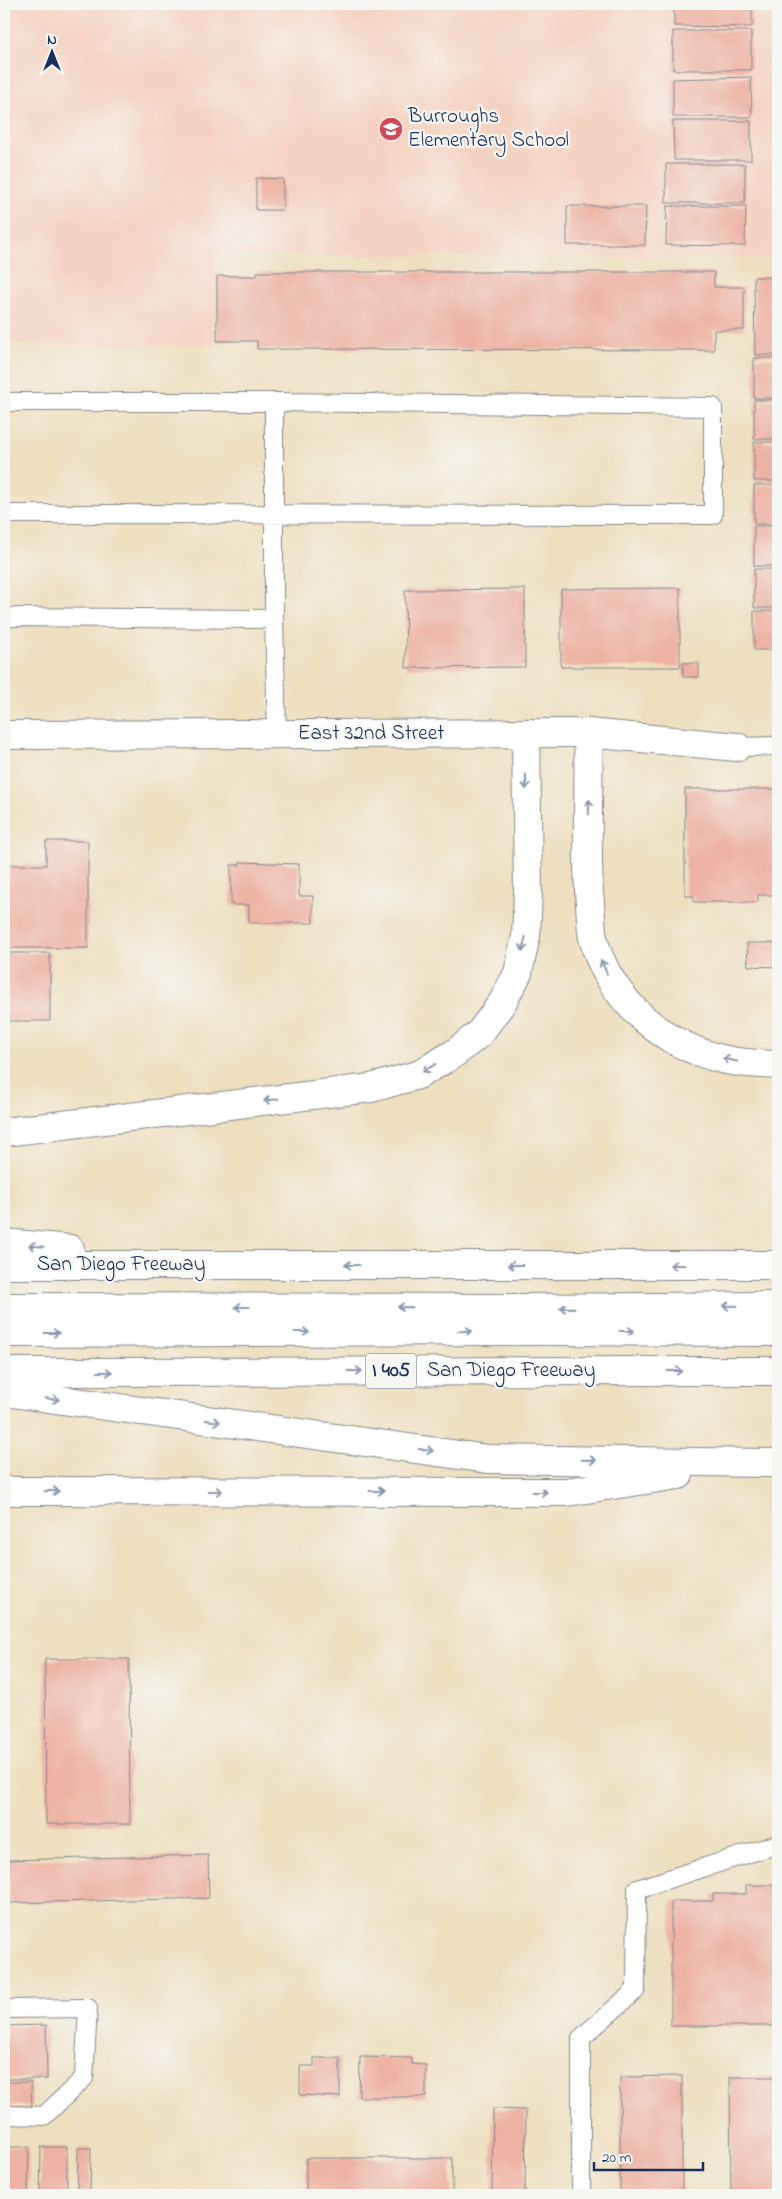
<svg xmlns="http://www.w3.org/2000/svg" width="782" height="2199" font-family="'Indie Flower',sans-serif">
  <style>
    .built { fill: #f5d3c2 }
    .building { fill: #edb2a3 }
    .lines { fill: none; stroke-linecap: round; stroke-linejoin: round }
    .lane-casing { stroke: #84878e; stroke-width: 20 }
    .street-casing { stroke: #84878e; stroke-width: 30 }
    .secondary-casing { stroke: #84878e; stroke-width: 30 }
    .highway-casing { stroke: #84878e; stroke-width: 30 }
    .lane { stroke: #fff; stroke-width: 18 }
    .street { stroke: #fff; stroke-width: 28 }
    .secondary { stroke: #fff; stroke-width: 28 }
    .highway { stroke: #fff; stroke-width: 28 }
    .oneway { stroke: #8d97ae }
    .labels { text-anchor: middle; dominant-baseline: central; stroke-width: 4.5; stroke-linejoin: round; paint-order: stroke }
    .shield { fill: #f6f6f2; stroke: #5d6b8a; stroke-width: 1 }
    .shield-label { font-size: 20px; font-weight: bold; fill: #1b2f5e }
    .poi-label { font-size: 21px; fill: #1b2f5e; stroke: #f6f6f2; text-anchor: start }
    .street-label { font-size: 21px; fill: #1b2f5e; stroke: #f6f6f2 }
  </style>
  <rect width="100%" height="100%" fill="#f6f6f2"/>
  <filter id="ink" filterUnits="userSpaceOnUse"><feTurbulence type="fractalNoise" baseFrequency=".02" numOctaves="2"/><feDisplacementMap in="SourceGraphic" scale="10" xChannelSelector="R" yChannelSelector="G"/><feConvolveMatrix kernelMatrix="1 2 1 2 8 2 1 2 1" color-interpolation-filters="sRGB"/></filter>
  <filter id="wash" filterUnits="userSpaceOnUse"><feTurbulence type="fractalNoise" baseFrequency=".0096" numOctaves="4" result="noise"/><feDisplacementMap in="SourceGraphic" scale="20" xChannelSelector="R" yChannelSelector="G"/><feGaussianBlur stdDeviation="1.12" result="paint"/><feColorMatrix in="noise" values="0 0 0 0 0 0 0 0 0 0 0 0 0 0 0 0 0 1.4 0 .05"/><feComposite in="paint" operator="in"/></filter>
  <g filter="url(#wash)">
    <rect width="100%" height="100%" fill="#eedfbf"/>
    <path class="built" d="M4 4H778V258L215 255 214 346 4 344Z"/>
    <g id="blocks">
      <path class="building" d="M674 4H752V27L674 26Z
        M673 31H751V70H673Z
        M751 77 752 117H673V79Z
        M673 121H751V160H674Z
        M666 164H745V203H666Z
        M256 178 283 179V210H256Z
        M567 206H646L645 245H567Z
        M667 206H746L745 246 666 245Z
        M257 272H714V287H744V330H714V350L257 349V341H217V276H257Z
        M754 277H778V355H755Z
        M754 358H778V398H754Z
        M754 400H778V439H754Z
        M754 442H778V481H754Z
        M754 485H778V524H754Z
        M754 526H778V566H754Z
        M754 569H778V608H754Z
        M680 588V667H561V589Z
        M525 589V667L406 668 405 590Z
        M754 611H778V650H754Z
        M683 663H699V677H683Z
        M685 789H777L778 895H758V902H694V896H685Z
        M46 841H88V948H4V865H46Z
        M240 862 299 864V896H313V923H249V905H231V865H240Z
        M747 943H778V967L748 966Z
        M4 953H50V1021H4Z
        M45 1659H129L130 1824H46Z
        M208 1855 209 1898 10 1903 9 1860Z
        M746 1885H778V2026H671V1901H713V1894H746Z
        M4 1945H8L9 1988H4Z
        M46 2025 47 2079H4V2026Z
        M360 2057 412 2058V2064L426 2065V2097H359Z
        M314 2058H340V2097L300 2095V2066H314Z
        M682 2076V2195H620V2077Z
        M730 2077H778V2195H731Z
        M4 2082H31L32 2106H4Z
        M493 2109 526 2110 525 2195H492Z
        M4 2147H29L28 2195H4Z
        M41 2147H67V2195H40Z
        M78 2148H91L90 2195H77Z
        M306 2158H452V2195H306Z"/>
    </g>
  </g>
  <g filter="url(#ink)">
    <use href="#blocks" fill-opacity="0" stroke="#84878e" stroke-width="1"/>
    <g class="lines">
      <g class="lane-casing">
        <path id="lane" d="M4 402H274V619L277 734
          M4 514 713 515V407L274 402
          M4 617 274 619
          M737 747 778 746
          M4 2009 88 2008 84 2078 44 2116 4 2115
          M581 2195V2038L636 1990 637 1889 778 1844"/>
      </g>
      <g class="street-casing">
        <path id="street" d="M588 733 737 747"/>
      </g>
      <g class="secondary-casing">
        <path id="secondary" d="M4 735 588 733"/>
      </g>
      <g class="highway-casing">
        <path id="highway" d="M588 733C590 790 585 847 590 904 591 915 591 927 593 938 608 995 655 1039 711 1056 732 1063 756 1064 778 1065
          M4 1132 371 1088 418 1075 455 1053 479 1034 502 1003 518 973 526 936 528 892 526 733
          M4 1243 70 1249
          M4 1265H778
          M4 1307 527 1308 778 1306
          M4 1333 537 1331 778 1332
          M4 1372 778 1371
          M4 1392 488 1459 778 1463
          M4 1491 567 1492 679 1475"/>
      </g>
      <use href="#lane" class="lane"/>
      <use href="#street" class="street"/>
      <use href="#secondary" class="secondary"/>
      <use href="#highway" class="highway"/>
    </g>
    <defs><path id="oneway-shaft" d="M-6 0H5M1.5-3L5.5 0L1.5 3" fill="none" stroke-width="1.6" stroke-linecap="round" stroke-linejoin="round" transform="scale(1.25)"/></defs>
    <g class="oneway">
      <use href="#oneway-shaft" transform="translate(526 782) rotate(89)"/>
      <use href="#oneway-shaft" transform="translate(589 807) rotate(-88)"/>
      <use href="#oneway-shaft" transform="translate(524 944) rotate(102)"/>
      <use href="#oneway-shaft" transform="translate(604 967) rotate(-113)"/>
      <use href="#oneway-shaft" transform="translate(730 1060) rotate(-169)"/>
      <use href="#oneway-shaft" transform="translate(429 1068) rotate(149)"/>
      <use href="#oneway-shaft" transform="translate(271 1100) rotate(173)"/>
      <use href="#oneway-shaft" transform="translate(36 1246) rotate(-174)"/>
      <use href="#oneway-shaft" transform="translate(352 1265) rotate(-180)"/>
      <use href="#oneway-shaft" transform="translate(515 1265) rotate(-180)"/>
      <use href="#oneway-shaft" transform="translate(677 1265) rotate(-180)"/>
      <use href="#oneway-shaft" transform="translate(730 1306) rotate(179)"/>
      <use href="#oneway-shaft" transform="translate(242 1307) rotate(180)"/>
      <use href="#oneway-shaft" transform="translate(405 1307) rotate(-179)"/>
      <use href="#oneway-shaft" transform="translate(567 1308) rotate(179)"/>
      <use href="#oneway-shaft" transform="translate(465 1331)"/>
      <use href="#oneway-shaft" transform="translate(627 1331)"/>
      <use href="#oneway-shaft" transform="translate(302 1332)"/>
      <use href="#oneway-shaft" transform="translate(52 1333)"/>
      <use href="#oneway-shaft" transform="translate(355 1371)"/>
      <use href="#oneway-shaft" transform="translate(675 1371)"/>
      <use href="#oneway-shaft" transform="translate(105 1372)"/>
      <use href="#oneway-shaft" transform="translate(52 1399) rotate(8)"/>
      <use href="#oneway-shaft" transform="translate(213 1421) rotate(8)"/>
      <use href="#oneway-shaft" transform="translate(426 1450) rotate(8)"/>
      <use href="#oneway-shaft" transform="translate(589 1460) rotate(1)"/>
      <use href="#oneway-shaft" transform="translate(52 1491)"/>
      <use href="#oneway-shaft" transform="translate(215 1491)"/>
      <use href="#oneway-shaft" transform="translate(377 1491)"/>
      <use href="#oneway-shaft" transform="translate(540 1492)"/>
    </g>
  </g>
  <defs>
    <g id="school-disc" transform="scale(1.25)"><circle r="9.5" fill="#d1495b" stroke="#f6f6f2"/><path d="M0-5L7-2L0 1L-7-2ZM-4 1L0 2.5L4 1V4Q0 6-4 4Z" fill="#fff"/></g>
  </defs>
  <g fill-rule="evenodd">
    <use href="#school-disc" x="391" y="129"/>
  </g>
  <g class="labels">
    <rect class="shield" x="366" y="1353.5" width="50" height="35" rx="4"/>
    <g class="shield-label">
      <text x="391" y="1371">I 405</text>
    </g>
    <g class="poi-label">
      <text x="408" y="117">Burroughs<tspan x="408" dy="24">Elementary School</tspan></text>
    </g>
    <g class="street-label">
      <text x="371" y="734">East 32nd Street</text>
      <text x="121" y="1265">San Diego Freeway</text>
      <text x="511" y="1371">San Diego Freeway</text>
    </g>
  </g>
  <rect width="782" height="2199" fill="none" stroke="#f6f6f2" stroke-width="20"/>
  <g transform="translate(52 52)" stroke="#f6f6f2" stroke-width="4" paint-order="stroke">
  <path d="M0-4L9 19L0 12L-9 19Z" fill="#1b2f5e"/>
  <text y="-8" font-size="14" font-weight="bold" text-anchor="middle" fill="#1b2f5e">N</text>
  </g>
  <path d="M594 2162v8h109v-8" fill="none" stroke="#1b2f5e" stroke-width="2.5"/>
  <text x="602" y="2162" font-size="15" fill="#1b2f5e" stroke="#f6f6f2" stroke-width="4" paint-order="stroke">20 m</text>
</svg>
